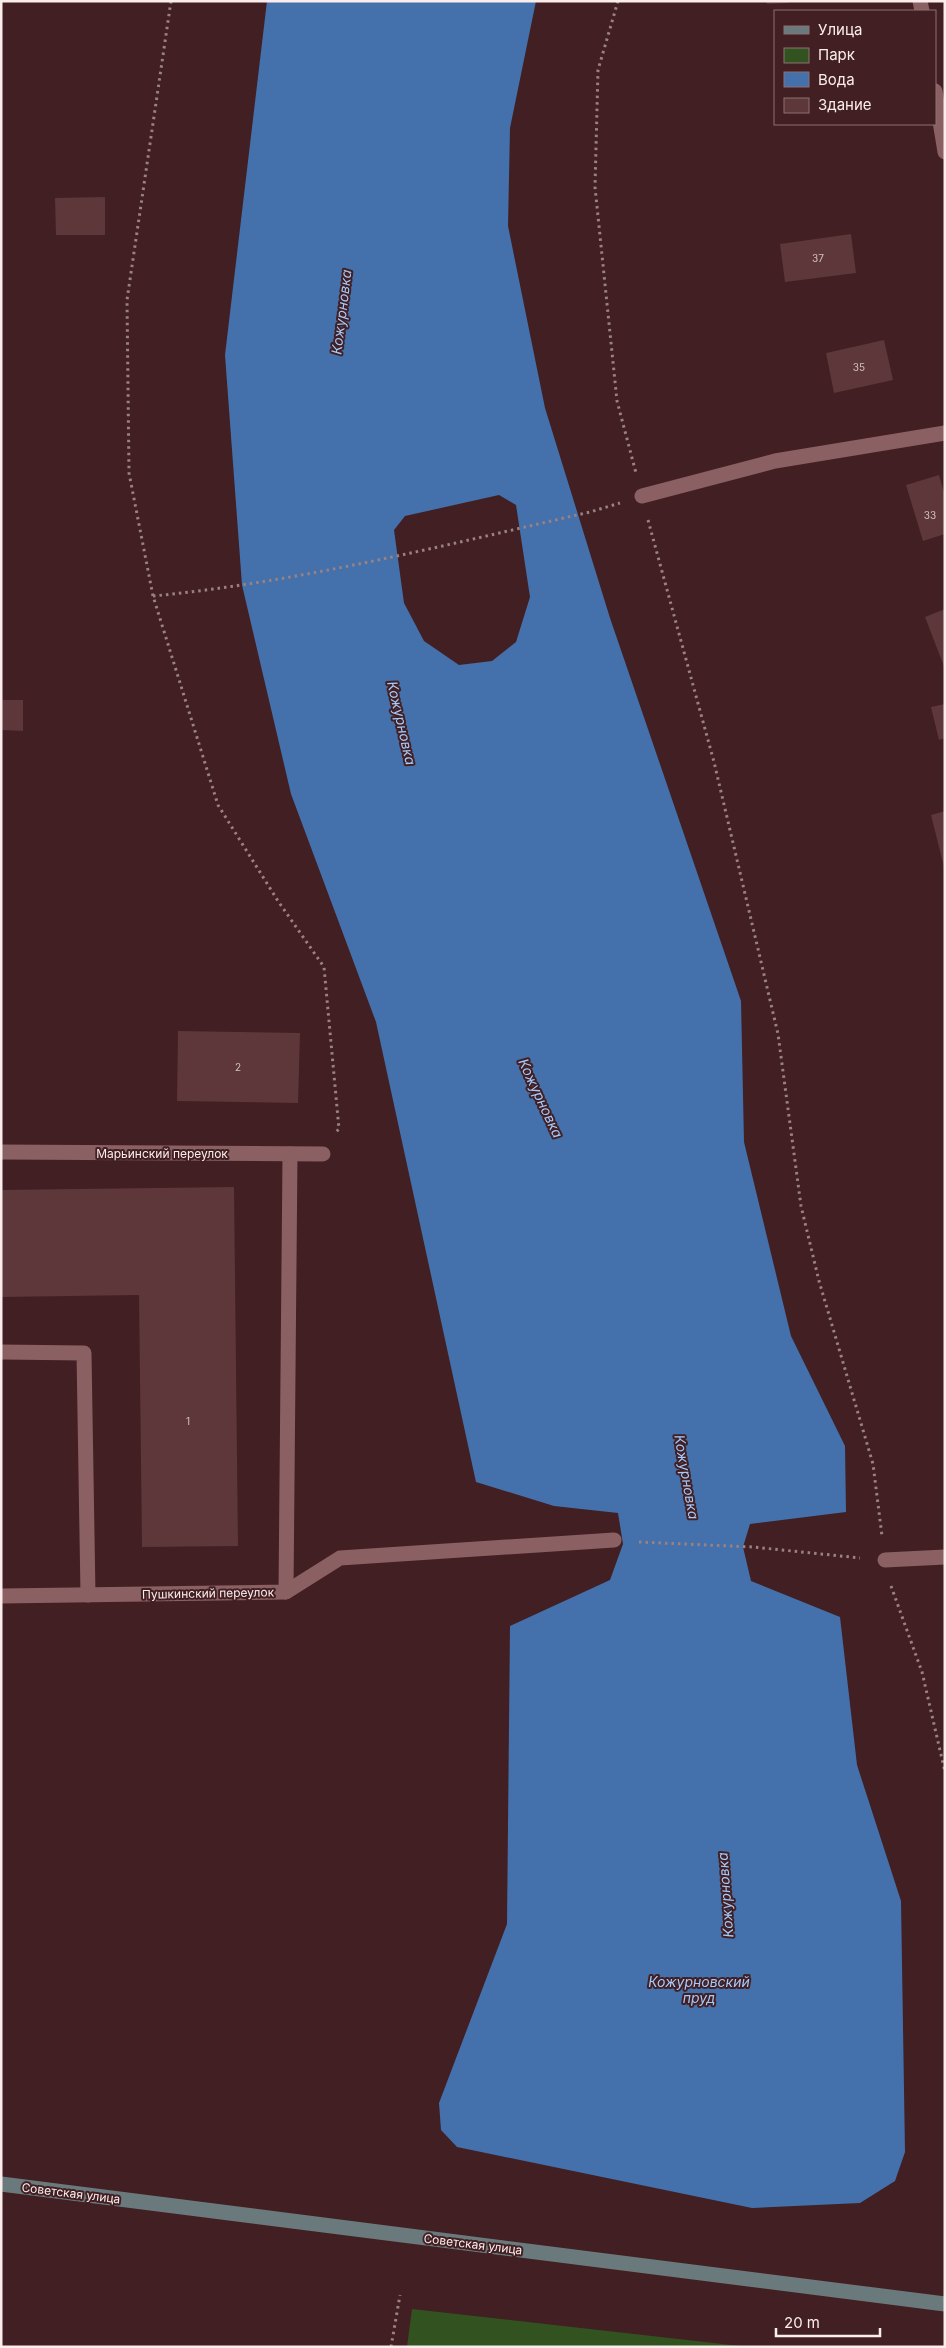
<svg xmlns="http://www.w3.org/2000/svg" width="946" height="2348" font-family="Inter,sans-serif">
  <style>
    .green { fill: #325320 }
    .water { fill: #4471ab; fill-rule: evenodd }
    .building { fill: #5d3739 }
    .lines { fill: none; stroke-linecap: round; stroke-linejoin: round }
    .path { stroke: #9a8182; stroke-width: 3; stroke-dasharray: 2.5 4; stroke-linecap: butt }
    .lane { stroke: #8a6062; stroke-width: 15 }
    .street { stroke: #8a6062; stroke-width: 15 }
    .secondary { stroke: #6a7a7c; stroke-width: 15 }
    .labels { text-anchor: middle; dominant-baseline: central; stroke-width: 4; stroke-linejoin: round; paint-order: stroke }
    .number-label { font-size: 10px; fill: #d4c0c0 }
    .street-label { font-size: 12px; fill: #fceded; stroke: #421f22 }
    .water-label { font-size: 14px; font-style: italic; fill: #a5cafc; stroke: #421f22 }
  </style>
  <rect width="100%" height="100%" fill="#421f22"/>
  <path class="green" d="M412 2309 749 2347H407Z"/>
  <path class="water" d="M267 1H536L510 128 508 226 545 408 610 618 741 1001 744 1142 791 1336 845 1446 846 1512 750 1524 743 1547 751 1581 840 1617 857 1765 901 1901 905 2152 895 2181 860 2203 752 2208 457 2147 441 2130 439 2103 507 1924 510 1626 610 1580 623 1544 618 1513 554 1506 476 1482 376 1022 291 794 242 585 225 355ZM499 495 516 505 530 597 516 642 492 661 459 665 424 641 404 603 394 530 405 516Z"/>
  <path class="building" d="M766 1H788V3L767 4Z
    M105 197V235H56L55 198Z
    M851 234 856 273 785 282 780 244Z
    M884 340 893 380 834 393 826 353Z
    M939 475 945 496V534L923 541 906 485Z
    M945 609V669L925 617Z
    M1 700H23V731L1 730Z
    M945 704V738L939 740 931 707Z
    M945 811V867H944L931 815Z
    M178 1031 300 1033 298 1103 177 1101Z
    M234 1187 238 1546 142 1547 139 1295 1 1297V1190Z"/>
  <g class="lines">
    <path class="path" d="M171 1 127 300 129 473 153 596 218 805 278 901 324 967 339 1129 336 1132
      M618 1 598 70 595 187 617 401 636 473
      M648 520 714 762 778 1034 801 1206 819 1281 873 1464 882 1536
      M153 596C300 582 446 545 590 512L620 503
      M639 1542 753 1547 860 1558
      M891 1586 922 1672 945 1772
      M391 2347 400 2295"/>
    <path class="lane" d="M642 496 775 461 945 433
      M1 1352 84 1353 88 1595
      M286 1592 290 1154"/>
    <path class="street" d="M920 1 922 11
      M935 91 945 152
      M1 1152 323 1154
      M885 1560 945 1557
      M1 1596 286 1592 340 1558 614 1540"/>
    <path class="secondary" d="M1 2184 945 2304"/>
  </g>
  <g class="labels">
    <g class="number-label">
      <text x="818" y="258">37</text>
      <text x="859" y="367">35</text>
      <text x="930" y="515">33</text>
      <text x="238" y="1067">2</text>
      <text x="188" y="1421">1</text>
    </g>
    <g class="street-label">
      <text x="162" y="1153">Марьинский переулок</text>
      <text transform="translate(208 1593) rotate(-1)">Пушкинский переулок</text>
      <text transform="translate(71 2193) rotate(7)">Советская улица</text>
      <text transform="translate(473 2244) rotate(7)">Советская улица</text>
    </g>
    <g class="water-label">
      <text transform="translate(341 312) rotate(-83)">Кожурновка</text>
      <text transform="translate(402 723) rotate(77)">Кожурновка</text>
      <text transform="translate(541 1098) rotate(65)">Кожурновка</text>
      <text transform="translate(687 1477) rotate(80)">Кожурновка</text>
      <text transform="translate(725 1895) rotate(-94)">Кожурновка</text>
      <text x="699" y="1981">Кожурновский<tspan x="699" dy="16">пруд</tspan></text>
    </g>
  </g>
  <rect width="946" height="2348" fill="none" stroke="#fceded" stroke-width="5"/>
  <rect x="774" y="10" width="162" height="115" fill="#421f22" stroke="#8c7173"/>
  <rect x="784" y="26" width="25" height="8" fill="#6a7a7c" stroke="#8c7173"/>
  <text x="818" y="35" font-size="15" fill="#fceded">Улица</text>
  <rect x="784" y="48" width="25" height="15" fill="#325320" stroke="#8c7173"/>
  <text x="818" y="60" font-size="15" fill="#fceded">Парк</text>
  <rect x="784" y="72" width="25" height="15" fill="#4471ab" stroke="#8c7173"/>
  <text x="818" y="85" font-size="15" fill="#fceded">Вода</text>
  <rect x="784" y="98" width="25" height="15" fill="#5d3739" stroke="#8c7173"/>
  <text x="818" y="110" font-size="15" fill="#fceded">Здание</text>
  <path d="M776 2328v8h104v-8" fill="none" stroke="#fceded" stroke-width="2.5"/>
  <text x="784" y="2328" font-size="15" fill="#fceded" stroke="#421f22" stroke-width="4" paint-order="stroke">20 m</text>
</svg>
